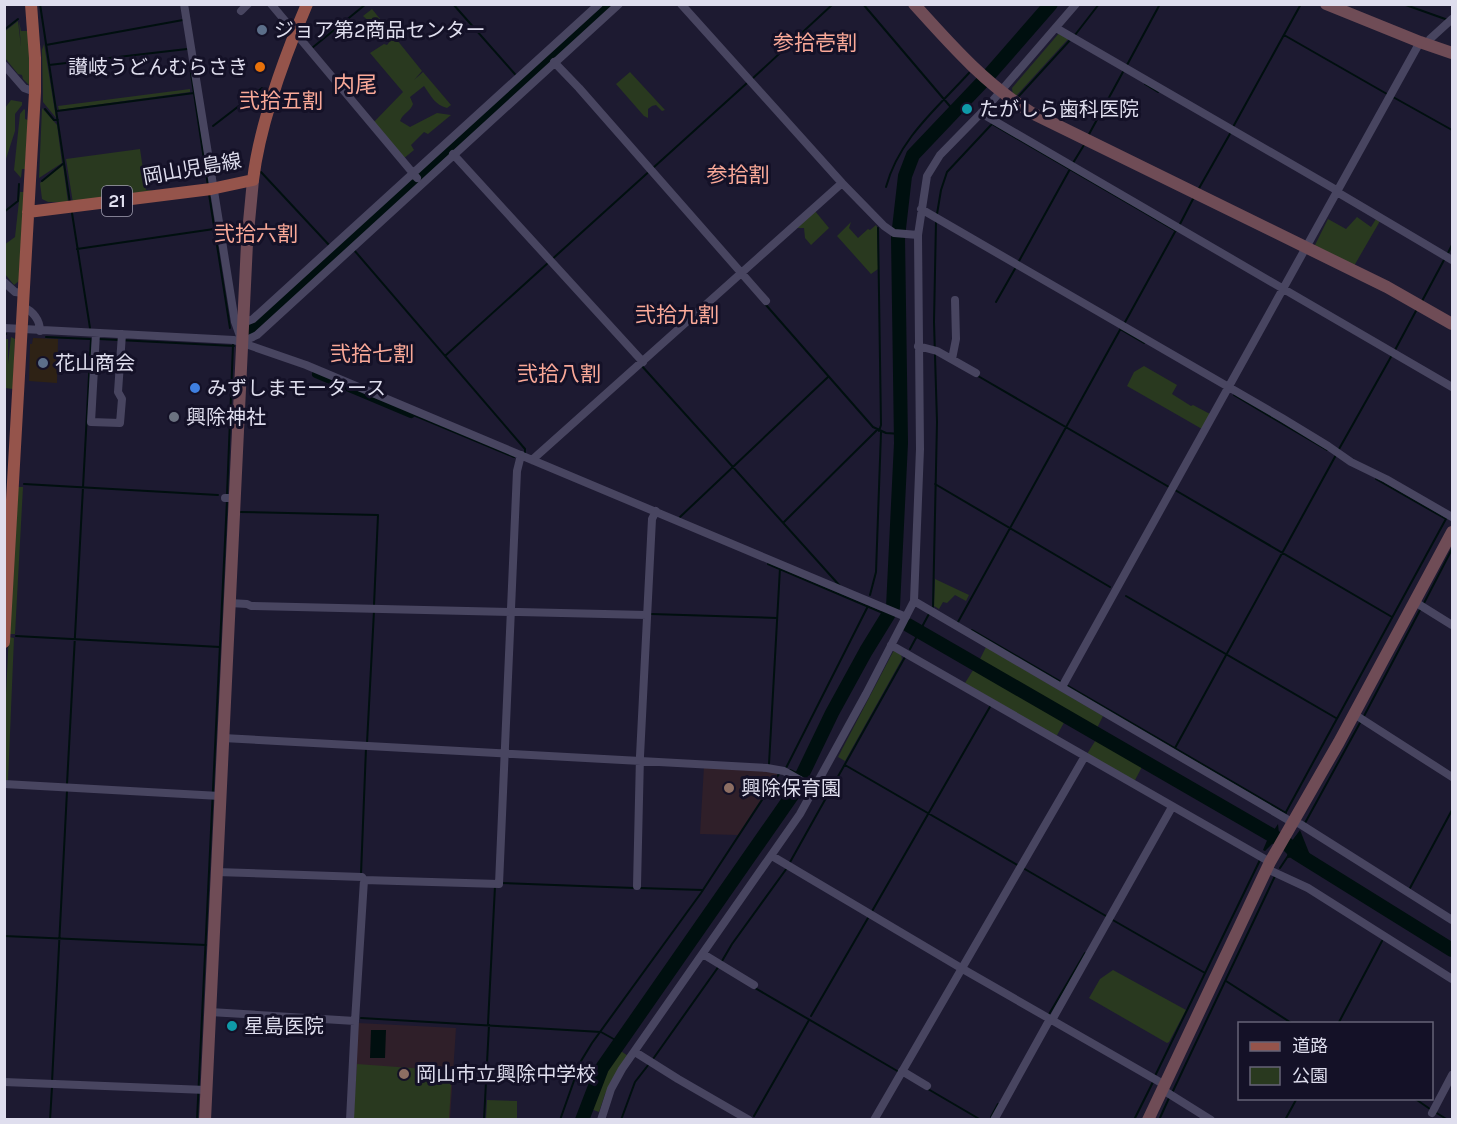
<svg xmlns="http://www.w3.org/2000/svg" width="1457" height="1124" font-family="Karla,'Noto Sans JP',sans-serif">
  <style>
    .commercial { fill: #2e2215 }
    .education { fill: #2f1f29 }
    .green { fill: #29391f }
    .water { fill: #000f0f }
    .lines { fill: none; stroke-linecap: round; stroke-linejoin: round }
    .stream { stroke: #000f0f; stroke-width: 2 }
    .canal { stroke: #000f0f; stroke-width: 8 }
    .river { stroke: #000f0f; stroke-width: 14 }
    .street { stroke: #484560; stroke-width: 8 }
    .secondary { stroke: #6f4c56; stroke-width: 12 }
    .primary { stroke: #95544b; stroke-width: 12 }
    .service-dot { fill: #5c6f8a; stroke: #141127; stroke-width: 2 }
    .food-dot { fill: #e8710a; stroke: #141127; stroke-width: 2 }
    .culture-dot { fill: #0f9aa8; stroke: #141127; stroke-width: 2 }
    .shop-dot { fill: #3f7fe0; stroke: #141127; stroke-width: 2 }
    .worship-dot { fill: #6b7280; stroke: #141127; stroke-width: 2 }
    .education-dot { fill: #8d6e63; stroke: #141127; stroke-width: 2 }
    .labels { text-anchor: middle; dominant-baseline: central; stroke-width: 6; stroke-linejoin: round; paint-order: stroke }
    .shield { fill: #141127; stroke: #a2a0b2; stroke-width: 1.5 }
    .shield-label { font-size: 18px; font-weight: bold; fill: #dfdeee }
    .poi-label { font-size: 20px; fill: #dfdeee; stroke: #141127; text-anchor: start }
    .street-label { font-size: 20px; fill: #dfdeee; stroke: #141127 }
    .neighbourhood-label { font-size: 21px; fill: #faa998; stroke: #141127 }
    .quarter-label { font-size: 22px; fill: #faa998; stroke: #141127 }
  </style>
  <rect width="100%" height="100%" fill="#1d1a31"/>
  <path class="commercial" d="M33 338 58 339 57 383 29 381 30 344H32Z"/>
  <path class="education" d="M704 766 767 770 778 773 738 835 700 834Z
    M358 1023 456 1028 450 1119 352 1120Z"/>
  <path class="green" d="M372 9 422 71 414 80 423 72 451 105 447 108C435 105 431 96 424 86L410 97 413 104C410 112 403 113 400 121L410 127 437 113 451 115 428 134 424 132 411 145 414 150 403 159 373 123 403 92 370 53 384 44 387 45 391 40 382 25 372 24 363 16Z
    M18 21 21 47 19 21 21 31H29L30 84 29 85 23 79 22 75 18 74 5 58 4 32Z
    M1060 32 1069 38 1015 97 1013 96 1012 88Z
    M44 44 56 118 43 102 42 50Z
    M630 72 665 110 662 111 656 105 652 106 648 109V118L644 116 616 84Z
    M190 89V92L59 110 58 106Z
    M11 100 22 102V105L15 114V131L5 162V108Z
    M42 108 57 125 62 163 39 178Z
    M24 109 25 110V119L28 120 25 169H22L21 178 14 170 20 114Z
    M140 149 146 190H154L73 203 66 159Z
    M63 165 68 202H48L42 199 40 183Z
    M20 192H24L19 281 14 285 5 274 4 245 15 237Z
    M815 211 829 228 811 245 805 238 804 228H796Z
    M1357 217 1371 227 1376 219 1380 221 1354 266 1314 247 1328 219 1346 229Z
    M851 222 849 228 858 238 868 229 870 230 876 225 877 227 878 269 871 274 837 236Z
    M11 337 15 339 13 389 5 388 4 339H8V364Z
    M1144 366 1177 385 1172 394 1191 406 1193 405 1210 414 1202 429 1127 386 1134 372Z
    M16 487H23L15 634H9V637L14 638 8 781H5V715Z
    M935 579 969 595 966 601 955 595 947 603 943 602 939 609 934 606Z
    M986 647 1103 716 1096 730 979 661Z
    M894 650 901 654 902 659 845 761 838 757Z
    M975 667 1066 719 1056 737 965 683Z
    M1097 738 1143 765 1134 782 1087 754Z
    M1113 970 1186 1010 1169 1042 1167 1043 1089 998 1100 979Z
    M618 1049 628 1056 605 1094 599 1112 588 1108 599 1082Z
    M357 1064 452 1071 449 1119 353 1120Z
    M487 1100 517 1101V1119H486Z"/>
  <path class="water" d="M1278 824 1279 834 1291 842 1300 830 1312 860 1309 864 1296 857 1287 858 1288 847 1274 842 1265 851 1263 850 1271 831 1274 830Z
    M371 1030H386L385 1058H370Z"/>
  <g class="lines">
    <path class="stream" d="M40 4 70 203
      M453 4 521 81
      M863 4 954 111
      M1403 4 1448 20
      M4 30 18 19
      M1075 35 1099 4
      M1284 35 1387 94
      M46 45 183 20
      M312 48 366 4
      M547 58 549 59
      M49 65 187 49
      M1127 65 1160 4
      M191 73 208 186
      M752 79 833 4
      M1145 84 1158 92
      M1018 97 1071 39
      M1393 97 1452 130
      M45 109 54 120H58
      M57 111 194 93
      M997 119 1012 103
      M992 124 1176 231
      M213 126 262 88
      M1233 127 1301 4
      M1088 136 1124 70
      M445 150 447 152
      M1073 163 1084 145
      M261 172 329 245
      M42 181 64 163
      M886 187C899 139 936 109 969 73
      M1198 190 1231 132
      M209 194 230 328
      M4 212 18 201 19 184
      M72 213 90 328
      M937 214 941 190 947 172 991 125
      M1180 224 1193 199
      M878 228 881 425 879 431
      M895 229H898
      M345 241 347 243
      M77 249 214 229
      M354 250 525 449V453
      M1448 253 1452 245
      M1019 261 1070 169
      M1422 301 1444 260
      M996 302 1016 267
      M766 305 873 427 886 433 901 434
      M1124 324 1176 230
      M1120 329 1144 343
      M4 334H6
      M46 337 90 339
      M99 339 234 346
      M1395 350 1417 309
      M445 356 747 83
      M641 365 840 586
      M978 376 1169 487
      M1234 395 1327 450
      M411 414 514 457
      M1339 449 1392 355
      M1376 479 1446 519
      M24 484 218 495
      M935 484 1110 587
      M1175 490 1392 617
      M227 495 233 345
      M240 512 378 515 374 605
      M680 517 828 377
      M784 522 877 430
      M768 564 890 616
      M870 595 876 572 881 432
      M1126 596 1336 718
      M1423 605 1452 549
      M933 607 937 422 934 322 936 221
      M651 614 777 618
      M958 622 1121 328
      M972 630 1286 813
      M16 636 220 647
      M910 649 930 612
      M1364 716 1420 610
      M367 743 374 611
      M1175 748 1336 455
      M769 764 780 568
      M845 765 1019 866
      M786 768 868 606
      M790 770 801 775
      M67 784 91 339
      M1286 812 1447 517
      M1305 823 1361 721
      M789 864 905 657
      M1023 868 1106 916
      M1280 868 1288 856
      M361 874 366 748
      M501 883 634 888V886
      M640 888 702 890
      M1410 888 1452 810
      M871 913 991 705
      M1111 919 1205 973
      M4 936 206 945
      M722 961 732 944 787 868
      M1226 981 1293 1024
      M755 988 899 1072
      M811 1016 868 918
      M1048 1016 1085 953
      M361 1018 601 1032 619 1042
      M488 1024 495 886
      M1338 1024 1382 941
      M653 1059 719 966
      M1155 1076 1260 860
      M52 1082 67 791
      M928 1089 981 1120
      M1172 1093 1275 876
      M1414 1098 1430 1109
      M1435 1112 1448 1120
      M754 1116 809 1020
      M991 1117 998 1104
      M50 1120 52 1087
      M197 1120 227 500
      M484 1120 489 1025
      M560 1120 581 1061 592 1043 701 893 779 774
      M621 1120 635 1082 649 1064
      M1134 1120 1153 1082
      M1159 1120 1169 1098
      M1285 1120 1297 1098"/>
    <path class="canal" d="M316 374 411 414"/>
    <path class="river" d="M247 329 256 322 605 4
      M908 625 1287 844 1296 853 1452 950
      M582 1120 602 1068 793 794 832 713 866 651 893 607 901 443 898 237 905 176 913 155 989 75 1051 4"/>
    <path class="street" d="M184 4 235 322 241 339
      M271 4 417 178
      M681 4 842 183 884 226 894 233 918 235
      M241 11 248 4
      M1056 28 1338 191
      M1427 44 1430 39 1452 19
      M554 62 579 88 766 301
      M4 65 24 88 35 92
      M981 113 1452 387
      M453 154 643 362
      M1337 192 1452 260
      M921 209 1282 418 1328 446 1351 462 1386 479 1452 517
      M4 282 15 292 23 293
      M23 307C33 311 40 320 40 331
      M248 321 253 319 599 4
      M4 328 234 340 306 365 906 617
      M96 333 91 422 120 423 122 399 118 392 122 334
      M242 342 257 335 619 4
      M918 346 937 351 976 373
      M952 359 956 339 955 300
      M532 460 842 183
      M225 498H235
      M914 601 1290 821 1300 824 1452 920
      M1415 602 1452 625
      M230 603 247 604 251 606 647 615
      M891 645 1270 862
      M1062 687 1420 42
      M1354 714 1452 777
      M223 738 767 768 784 771 814 788
      M4 784 220 796
      M772 856 961 968 1165 1085
      M1267 869 1308 888 1452 979
      M216 872 362 877 364 880 499 884 517 471 521 455
      M637 886 640 756 652 519 656 511
      M703 954 754 985
      M210 1012 355 1021 364 880
      M1052 1020 1172 807
      M635 1052 678 1079 749 1120
      M902 1071 927 1086
      M4 1082 206 1090
      M1163 1090 1211 1120
      M1432 1113 1452 1075
      M350 1120 355 1021
      M601 1120 611 1089 622 1069 800 814 866 694 914 601 920 449 918 235 927 176 940 155 988 106 1076 4
      M874 1120 1085 756
      M994 1120 1050 1019"/>
    <path class="secondary" d="M914 4C951 45 985 84 1032 113L1387 287 1452 324
      M1326 4 1420 42 1452 53
      M205 1120 247 243 253 180
      M1148 1120 1270 862 1339 742 1452 532"/>
    <path class="primary" d="M28 212 211 189 253 180C260 122 284 58 307 4
      M4 642 35 92V58L31 4"/>
  </g>
  <g class="service-dot">
    <circle cx="262" cy="30" r="6"/>
    <circle cx="43" cy="363" r="6"/>
  </g>
  <circle class="food-dot" cx="260" cy="67" r="6"/>
  <g class="culture-dot">
    <circle cx="967" cy="109" r="6"/>
    <circle cx="232" cy="1026" r="6"/>
  </g>
  <circle class="shop-dot" cx="195" cy="388" r="6"/>
  <circle class="worship-dot" cx="174" cy="417" r="6"/>
  <g class="education-dot">
    <circle cx="729" cy="788" r="6"/>
    <circle cx="404" cy="1074" r="6"/>
  </g>
  <g class="labels">
    <rect class="shield" x="102" y="186" width="30" height="30" rx="4.5"/>
    <g class="shield-label">
      <text x="117" y="201">21</text>
    </g>
    <g class="poi-label">
      <text x="274" y="30">ジョア第2商品センター</text>
      <text x="248" y="67" text-anchor="end">讃岐うどんむらさき</text>
      <text x="979" y="109">たがしら歯科医院</text>
      <text x="55" y="363">花山商会</text>
      <text x="207" y="388">みずしまモータース</text>
      <text x="186" y="417">興除神社</text>
      <text x="741" y="788">興除保育園</text>
      <text x="244" y="1026">星島医院</text>
      <text x="416" y="1074">岡山市立興除中学校</text>
    </g>
    <g class="street-label">
      <text transform="translate(192 169) rotate(-10)">岡山児島線</text>
    </g>
    <g class="neighbourhood-label">
      <text x="815" y="43">参拾壱割</text>
      <text x="281" y="101">弐拾五割</text>
      <text x="738" y="175">参拾割</text>
      <text x="256" y="234">弐拾六割</text>
      <text x="677" y="315">弐拾九割</text>
      <text x="372" y="354">弐拾七割</text>
      <text x="559" y="374">弐拾八割</text>
    </g>
    <g class="quarter-label">
      <text x="355" y="85">内尾</text>
    </g>
  </g>
  <rect width="1457" height="1124" fill="none" stroke="#dfdeee" stroke-width="12"/>
  <rect x="1238" y="1022" width="195" height="78" fill="#141127" stroke="#656377" stroke-width="1.5"/>
  <rect x="1250" y="1042" width="30" height="9" fill="#95544b" stroke="#656377" stroke-width="1.5"/>
  <text x="1292" y="1052" font-size="18" fill="#dfdeee">道路</text>
  <rect x="1250" y="1067" width="30" height="18" fill="#29391f" stroke="#656377" stroke-width="1.5"/>
  <text x="1292" y="1082" font-size="18" fill="#dfdeee">公園</text>
</svg>
